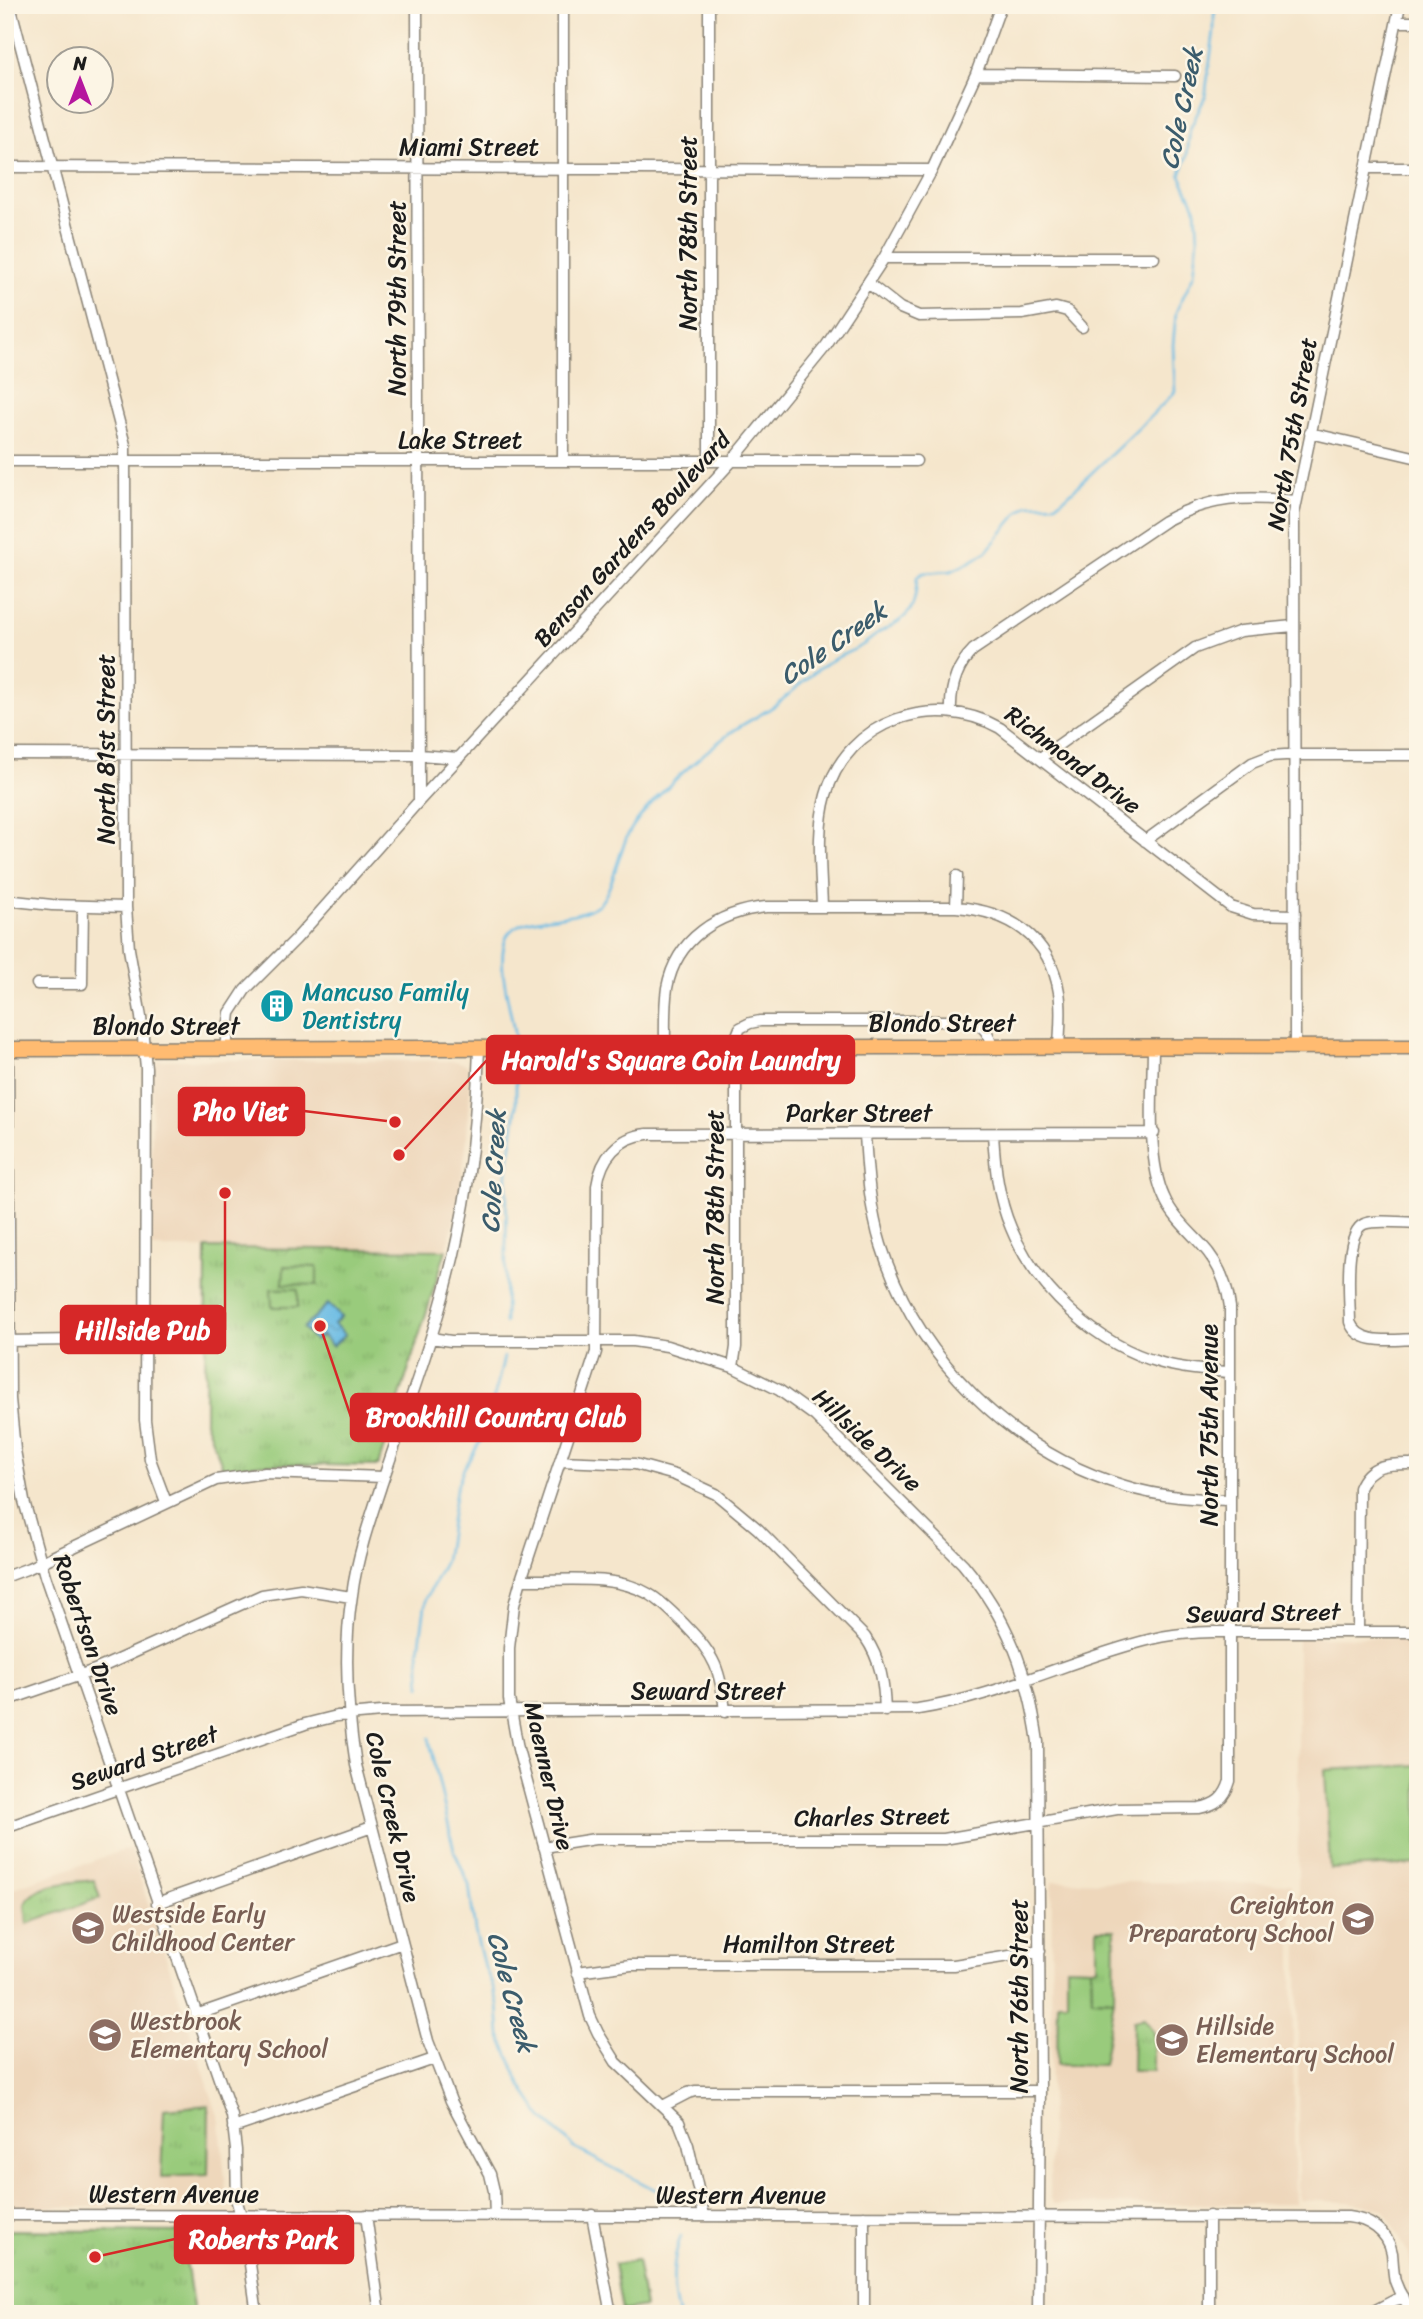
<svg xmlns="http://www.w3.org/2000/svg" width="1423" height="2319" font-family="Sriracha,sans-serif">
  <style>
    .built { fill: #eed7bb }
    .grass { fill: url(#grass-tufts); stroke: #5a744c; stroke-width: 2 }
    .garden { fill: #99cb7b; stroke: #5a744c; stroke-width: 2 }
    .water { fill: url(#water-ripples); stroke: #426c80; stroke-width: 2 }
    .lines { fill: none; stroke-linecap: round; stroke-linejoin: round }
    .stream { stroke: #69bbe4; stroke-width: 2.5 }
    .minor-casing { stroke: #888174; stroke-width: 13 }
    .major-casing { stroke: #888174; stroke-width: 17 }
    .minor { stroke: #fff; stroke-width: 10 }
    .major { stroke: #ffbb71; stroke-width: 14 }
    .labels { text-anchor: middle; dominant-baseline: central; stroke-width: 5; stroke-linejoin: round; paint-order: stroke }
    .street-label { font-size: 24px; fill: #1c1c1c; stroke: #fcf5e5 }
    .culture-label { font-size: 24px; fill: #0d838f; stroke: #fcf5e5; text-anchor: start }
    .education-label { font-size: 24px; fill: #785e54; stroke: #fcf5e5; text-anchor: start }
    .water-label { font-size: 26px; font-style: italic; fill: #3b5c6c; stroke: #fcf5e5 }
    .leader { fill: none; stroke: #d62828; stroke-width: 2.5 }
    .callout-dot { fill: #d62828; stroke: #fcf5e5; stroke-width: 2.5 }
    .callout { fill: #d62828; stroke: #d62828; stroke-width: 2.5 }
    .callout-label { font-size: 26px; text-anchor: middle; font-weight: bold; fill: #fff }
  </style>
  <defs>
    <pattern id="grass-tufts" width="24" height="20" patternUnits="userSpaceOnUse" patternTransform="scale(1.75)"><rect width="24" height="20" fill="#99cb7b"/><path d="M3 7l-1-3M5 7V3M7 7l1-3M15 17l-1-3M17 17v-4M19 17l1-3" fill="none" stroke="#83ae6a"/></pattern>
    <pattern id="water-ripples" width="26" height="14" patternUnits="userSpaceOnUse" patternTransform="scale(1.75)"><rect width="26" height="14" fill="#69bbe4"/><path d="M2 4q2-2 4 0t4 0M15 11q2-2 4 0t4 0" fill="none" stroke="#5aa0c3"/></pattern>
  </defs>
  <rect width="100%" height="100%" fill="#fcf5e5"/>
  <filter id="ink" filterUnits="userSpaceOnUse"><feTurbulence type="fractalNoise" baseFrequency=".0143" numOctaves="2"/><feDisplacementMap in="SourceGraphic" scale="14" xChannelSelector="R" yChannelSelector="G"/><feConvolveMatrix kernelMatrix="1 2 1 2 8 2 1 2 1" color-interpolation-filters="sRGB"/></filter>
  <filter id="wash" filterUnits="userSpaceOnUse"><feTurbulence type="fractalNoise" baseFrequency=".00686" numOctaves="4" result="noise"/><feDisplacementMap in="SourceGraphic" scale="28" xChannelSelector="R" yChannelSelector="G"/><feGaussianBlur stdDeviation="1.57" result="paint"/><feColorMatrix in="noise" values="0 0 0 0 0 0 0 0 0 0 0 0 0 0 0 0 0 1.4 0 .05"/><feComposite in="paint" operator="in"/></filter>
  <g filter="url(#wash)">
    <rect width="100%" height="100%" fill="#f5e6cc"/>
    <path class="built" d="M168 1060 456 1061 467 1065 471 1076 466 1147 456 1215 446 1250 152 1248V1070L158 1061Z
      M1298 1637 1418 1638V2292L1407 2251 1383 2209 1349 2202 1298 2200Z
      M130 1848 220 2122 227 2204 222 2207H5V1891Z
      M1052 1881 1291 1884 1295 2204H1054L1050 2197Z"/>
    <path class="grass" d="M206 1248 446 1250 378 1466 261 1464 224 1470 205 1422Z
      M94 1880 100 1898 27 1924 25 1904C37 1882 71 1883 94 1880Z
      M1097 1929H1115L1114 2000 1092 1999 1091 1968 1097 1967Z
      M1144 2018 1153 2031V2071H1132L1133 2021Z
      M209 2105 208 2175 161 2177 164 2109Z
      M5 2230 182 2232 194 2314H5Z"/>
    <path class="garden" d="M284 1266 317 1267V1285L283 1284Z
      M271 1289H298V1307H272Z
      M1418 1765V1864L1330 1869 1325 1770Z
      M1067 1967 1091 1968 1092 1999 1114 2000 1103 2065H1057L1058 2002H1067Z
      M637 2260 645 2307 622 2311 614 2264Z"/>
    <path class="water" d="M328 1304 341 1317 334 1324 345 1335 332 1346 322 1335 315 1341 303 1328Z"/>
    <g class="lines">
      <path class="stream" d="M515 1041C513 1011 494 964 507 936 520 911 573 924 599 904 612 893 619 849 630 831 647 802 704 752 733 731 747 721 764 714 778 703 793 692 807 677 823 666 835 657 848 653 861 646 868 642 875 635 882 631 892 625 901 622 908 613 916 603 916 590 917 577L923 573 951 571 967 564 986 552 1018 513 1028 505 1056 504 1066 497C1103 462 1140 428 1175 392L1173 345 1176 312 1194 274 1198 239 1196 209 1180 175 1187 157 1190 129 1205 97 1214 31V15L1218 5
        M505 1323 507 1173 516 1109V1051
        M421 1687 419 1650 426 1599 445 1561 456 1489 464 1468 481 1440 488 1423 504 1357
        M429 1738 454 1850 469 1885 475 1931 483 1963 494 1989 498 2004 500 2035 521 2086 542 2117 576 2149 656 2190
        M678 2314C671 2290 672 2259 681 2236"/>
    </g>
  </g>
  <g filter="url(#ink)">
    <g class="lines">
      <g class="minor-casing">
        <path id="minor" d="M10 5 125 445 126 907 129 949 141 1017 146 1068 145 1420 150 1459 166 1502
          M417 5 419 801
          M709 5V461
          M1397 22H1418
          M976 74 1175 76
          M5 167 932 170
          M1367 168H1418
          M884 258H1154
          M868 283 900 308 919 316 1022 314 1056 308 1067 311 1082 327
          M1310 433 1418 458
          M5 461H916
          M563 461V5
          M951 712C950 688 956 667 973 650L1165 521C1210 496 1246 496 1296 501
          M5 754 419 755 459 758
          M1040 758 1195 648 1241 631 1293 626
          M1145 841 1252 763 1270 756 1285 755H1418
          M5 900 52 905 126 907
          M822 907C821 871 816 830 826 795 847 720 934 691 1000 728L1231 907 1253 914 1295 915
          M956 907 957 876
          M37 984H82L83 906
          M1295 1046 1294 514 1400 5
          M665 1048C665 1028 664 1008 667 988 676 938 719 912 766 907H956C1008 911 1050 936 1059 992 1062 1009 1060 1028 1059 1046
          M8 1049 10 1399 15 1450 24 1501 45 1576 232 2116 236 2150 237 2202 245 2229 257 2314
          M226 1049 230 1013 245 990 296 939 419 801 732 461 826 346 884 258 932 170 976 74 1001 5
          M479 1049C476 1141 465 1223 439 1311 422 1369 401 1426 382 1483 370 1519 357 1557 352 1595 343 1652 347 1709 356 1765L428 2041 451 2101 490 2174 494 2191 495 2215
          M865 1134C867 1172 870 1209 881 1245 916 1357 1012 1453 1125 1486 1159 1497 1195 1499 1230 1500
          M993 1134C995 1167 998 1198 1011 1228 1036 1289 1098 1346 1162 1363 1184 1369 1207 1371 1230 1372
          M1418 1223C1404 1223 1376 1219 1364 1224 1343 1233 1350 1301 1350 1322 1359 1347 1396 1339 1418 1339
          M431 1338 451 1341H633L667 1346 733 1367 779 1390 815 1416 963 1564C1008 1618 1028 1672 1038 1742L1040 2088 1038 2314
          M5 1341 146 1339
          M733 1367 736 1347V1038L740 1028 750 1023 760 1021H964C980 1023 989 1029 991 1046
          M560 1461 635 1464 675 1475 716 1494 758 1529 865 1637C881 1660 884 1683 885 1711
          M5 1577 29 1568 216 1480 265 1473 384 1477
          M521 1580C561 1581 613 1573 649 1594 663 1602 675 1615 686 1626 715 1655 721 1671 725 1712
          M1358 1632 1359 1488C1370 1461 1393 1464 1418 1464
          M5 1701 95 1670 262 1595 301 1589 351 1597
          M5 1828 305 1724 337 1716 381 1712 918 1709C999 1697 1073 1658 1152 1639 1188 1630 1227 1632 1263 1632 1315 1632 1366 1632 1418 1632
          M544 1847 595 1839H944L1117 1809 1199 1808C1216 1805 1225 1798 1230 1781V1307C1227 1282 1218 1262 1201 1244 1187 1229 1172 1216 1164 1197 1146 1158 1153 1090 1153 1046
          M157 1903 372 1827
          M577 1972 631 1965H954L1040 1951
          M196 2015 402 1943
          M663 2106 688 2093 695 2091H1040
          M233 2128 434 2059
          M5 2215 1348 2217C1368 2219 1388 2231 1392 2253 1393 2263 1393 2272 1395 2281 1399 2293 1407 2305 1416 2314
          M366 2215 380 2314
          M592 2215 611 2314
          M704 2215 688 2145 679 2122 616 2062 598 2033 590 2016 518 1749 509 1699V1648L514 1605 521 1580 596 1352 597 1186C601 1158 618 1137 647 1134L1154 1133
          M864 2216V2314
          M1209 2216V2314
          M1368 2314 1395 2300 1404 2298"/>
      </g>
      <g class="major-casing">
        <path id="major" d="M5 1049C476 1049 947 1045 1418 1047"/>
      </g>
      <use href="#minor" class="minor"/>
      <use href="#major" class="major"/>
    </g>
  </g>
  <defs>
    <g id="building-disc" transform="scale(1.75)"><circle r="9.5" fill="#0f9aa8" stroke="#fcf5e5"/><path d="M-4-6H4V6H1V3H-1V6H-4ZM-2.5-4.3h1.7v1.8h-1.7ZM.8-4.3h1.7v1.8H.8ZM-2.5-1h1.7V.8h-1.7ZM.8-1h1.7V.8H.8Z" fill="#fff"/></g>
    <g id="school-disc" transform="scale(1.75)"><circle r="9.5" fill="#8d6e63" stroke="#fcf5e5"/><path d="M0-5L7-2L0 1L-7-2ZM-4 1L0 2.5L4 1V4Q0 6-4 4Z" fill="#fff"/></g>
  </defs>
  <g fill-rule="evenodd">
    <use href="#building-disc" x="277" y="1006"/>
    <use href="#school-disc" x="1358" y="1919"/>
    <use href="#school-disc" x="88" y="1928"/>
    <use href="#school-disc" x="105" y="2035"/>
    <use href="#school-disc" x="1172" y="2040"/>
  </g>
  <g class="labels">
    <g class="street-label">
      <text x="469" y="147">Miami Street</text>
      <text transform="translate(688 233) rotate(-90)">North 78th Street</text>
      <text transform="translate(397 298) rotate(-90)">North 79th Street</text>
      <text transform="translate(1292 434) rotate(-80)">North 75th Street</text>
      <text x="460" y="440">Lake Street</text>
      <text transform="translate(632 539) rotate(-48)">Benson Gardens Boulevard</text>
      <text transform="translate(106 749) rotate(-90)">North 81st Street</text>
      <text transform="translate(1073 760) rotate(37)">Richmond Drive</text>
      <text x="942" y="1023">Blondo Street</text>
      <text x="166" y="1026">Blondo Street</text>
      <text x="859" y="1113">Parker Street</text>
      <text transform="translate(715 1207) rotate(-90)">North 78th Street</text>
      <text transform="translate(1209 1425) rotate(-90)">North 75th Avenue</text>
      <text transform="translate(867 1440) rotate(43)">Hillside Drive</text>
      <text transform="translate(1263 1613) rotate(-1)">Seward Street</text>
      <text transform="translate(88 1635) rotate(71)">Robertson Drive</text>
      <text x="708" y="1691">Seward Street</text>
      <text transform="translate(144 1758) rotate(-19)">Seward Street</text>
      <text transform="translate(549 1776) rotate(77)">Maenner Drive</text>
      <text transform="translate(393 1817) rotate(77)">Cole Creek Drive</text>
      <text transform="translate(872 1817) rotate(-1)">Charles Street</text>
      <text x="809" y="1944">Hamilton Street</text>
      <text transform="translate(1019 1996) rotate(-90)">North 76th Street</text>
      <text x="174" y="2194">Western Avenue</text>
      <text x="741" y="2195">Western Avenue</text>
    </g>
    <g class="culture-label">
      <text x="302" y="992">Mancuso Family<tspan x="302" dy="28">Dentistry</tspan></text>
    </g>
    <g class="education-label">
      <text x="1334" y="1905" text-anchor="end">Creighton<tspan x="1334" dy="28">Preparatory School</tspan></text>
      <text x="112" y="1914">Westside Early<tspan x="112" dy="28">Childhood Center</tspan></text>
      <text x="130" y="2021">Westbrook<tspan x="130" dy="28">Elementary School</tspan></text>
      <text x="1196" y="2026">Hillside<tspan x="1196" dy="28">Elementary School</tspan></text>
    </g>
    <g class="water-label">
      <text transform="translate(1181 108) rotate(-78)">Cole Creek</text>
      <text transform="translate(833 643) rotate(-35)">Cole Creek</text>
      <text transform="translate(493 1171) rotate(-87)">Cole Creek</text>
      <text transform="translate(512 1992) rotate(75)">Cole Creek</text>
    </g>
  </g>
  <path class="leader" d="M399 1155L487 1060M395 1122L304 1111M225 1193L225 1330M320 1326L351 1417M95 2257L175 2239"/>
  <g class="callout-dot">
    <circle cx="399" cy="1155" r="7"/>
    <circle cx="395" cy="1122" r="7"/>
    <circle cx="225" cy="1193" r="7"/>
    <circle cx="320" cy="1326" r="7"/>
    <circle cx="95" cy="2257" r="7"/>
  </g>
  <g class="callout">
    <rect x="487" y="1036" width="367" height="47" rx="7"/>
    <rect x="179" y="1088" width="125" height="47" rx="7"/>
    <rect x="61" y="1306" width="164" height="47" rx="7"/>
    <rect x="351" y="1394" width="289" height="47" rx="7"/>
    <rect x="175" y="2216" width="178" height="47" rx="7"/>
  </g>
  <g class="callout-label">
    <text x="671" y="1069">Harold's Square Coin Laundry</text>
    <text x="241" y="1120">Pho Viet</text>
    <text x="143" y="1339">Hillside Pub</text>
    <text x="496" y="1426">Brookhill Country Club</text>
    <text x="264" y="2248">Roberts Park</text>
  </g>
  <rect width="1423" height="2319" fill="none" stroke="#fcf5e5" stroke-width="28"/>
  <g transform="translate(80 80)"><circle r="33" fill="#fcf5e5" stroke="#a29e95" stroke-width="2"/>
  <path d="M0-5L12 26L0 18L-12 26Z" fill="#b5179e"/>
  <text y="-10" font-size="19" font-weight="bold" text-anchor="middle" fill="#1c1c1c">N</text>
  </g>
</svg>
